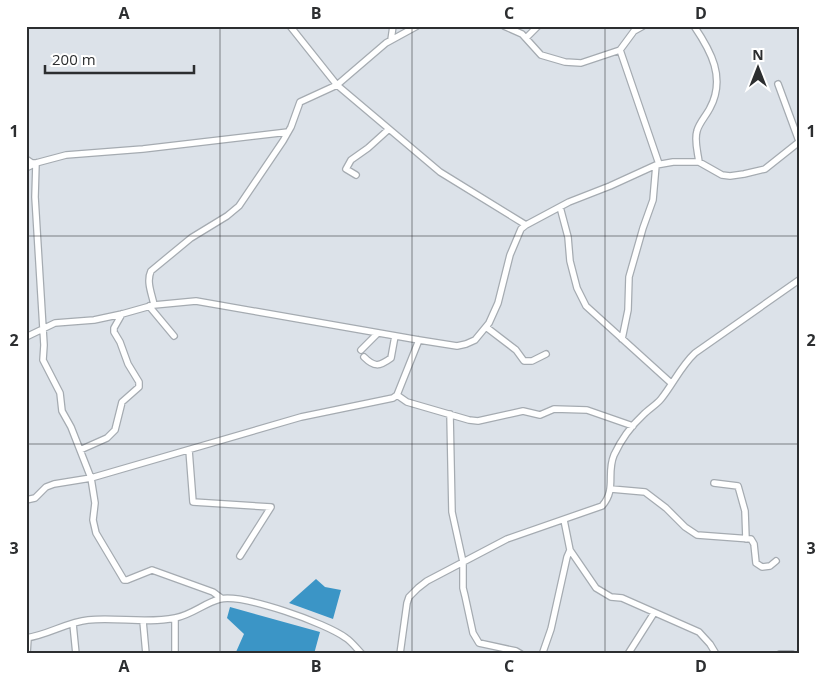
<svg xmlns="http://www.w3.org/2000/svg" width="825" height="680" font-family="'Open Sans',sans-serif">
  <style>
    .water { fill: #3b95c6 }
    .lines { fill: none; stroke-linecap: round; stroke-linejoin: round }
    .street-casing { stroke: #a5abb1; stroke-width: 8 }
    .street { stroke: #fff; stroke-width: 5.5 }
    .grid { fill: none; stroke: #2c2e30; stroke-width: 1; stroke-opacity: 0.55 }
    .neatline { fill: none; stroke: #2c2e30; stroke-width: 2 }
    .grid-label { font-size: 16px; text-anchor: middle; font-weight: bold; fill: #2c2e30 }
  </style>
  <rect width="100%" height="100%" fill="#dce2e9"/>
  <path class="water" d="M316 579 325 587 341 590 333 619 289 603Z
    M230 607 320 632 314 654H238L236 652 244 634 227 618Z"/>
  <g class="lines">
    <g class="street-casing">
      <path id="street" d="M290 26 337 85 440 172 526 225
        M504 26 522 34 541 55 565 62 581 63 620 50 634 31 643 26
        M694 26C711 51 726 78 710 108 706 116 699 123 697 131 694 141 698 153 699 162
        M526 38 538 26
        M391 40 393 26
        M620 50 659 164
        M778 84 799 141
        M26 159 32 163H36L66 155 143 149 288 132
        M26 168 36 163 35 197 44 345 43 360 60 393 62 411 71 427 91 478 95 503 93 520 96 533 124 580H127L152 570 213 592 221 598
        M356 175 346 169 351 160 368 148 389 129
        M560 207 568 237 570 261 577 288 586 306 671 383
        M154 305C152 294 146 282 151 271L191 238 227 216 239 206 283 141 291 127 300 102 337 85 386 43 417 26
        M149 306 174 336
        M486 327 516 350 524 361H532L546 354
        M26 337 55 323 94 320 122 314 154 305 196 301 419 340 457 346 466 344 475 340 489 323 498 303 510 255 521 229 526 225 569 202 610 186 656 165 673 162H699L722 175 730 176 744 174 765 169 799 142
        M622 339 628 310 629 277 643 228 653 200 656 165
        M361 350 378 333
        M364 357C374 367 379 367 391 358L395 336
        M397 395 407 402 469 420 478 421 523 411 540 415 554 409 587 410 633 426
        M450 414 452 512 463 562V588L465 596 473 633 479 643 516 651 521 654
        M80 450 107 438 115 430 122 402 139 387V382L128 364 120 342 114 332V328L122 314
        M189 450 193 502 271 507 240 556
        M714 483 738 486 745 511 746 539
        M611 489 645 492 666 508 685 527 697 535 751 539 754 544 756 563 762 567 770 566 776 561
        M26 500 35 498 46 487 54 484 91 478 301 417 393 398 397 395 419 340
        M564 520 570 550 596 588 611 597 622 598 699 632 710 644 716 654
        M143 621 146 654
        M73 624 76 654
        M26 638C48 635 67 622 88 620 117 617 146 624 175 618 192 615 204 603 220 599 244 594 326 623 346 638 352 642 357 649 362 654
        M543 652 551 629 567 557 570 550
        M27 654 28 638
        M175 654V619
        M400 654 407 603 409 597 418 588 427 581 507 539 602 506C617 489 606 474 614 455 621 440 631 426 643 415 649 409 656 405 661 399 673 384 681 366 695 353L799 280
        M628 654 654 613
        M780 654H792"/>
    </g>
    <use href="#street" class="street"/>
  </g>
  <path class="grid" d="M220 26V654M412 26V654M605 26V654M26 236H799M26 444H799"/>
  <rect width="825" height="680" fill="none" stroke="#ffffff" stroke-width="55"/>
  <g transform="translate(758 68)" stroke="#ffffff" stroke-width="4" paint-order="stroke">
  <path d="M0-4L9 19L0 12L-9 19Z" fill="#2c2e30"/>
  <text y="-8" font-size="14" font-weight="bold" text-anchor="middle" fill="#2c2e30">N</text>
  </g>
  <path d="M45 65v8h149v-8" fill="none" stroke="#2c2e30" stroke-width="2.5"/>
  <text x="52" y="65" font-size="15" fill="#2c2e30" stroke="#ffffff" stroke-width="4" paint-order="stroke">200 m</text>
  <rect x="28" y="28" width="770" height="624" class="neatline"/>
  <g class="grid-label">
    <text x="124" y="19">A</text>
    <text x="316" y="19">B</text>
    <text x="509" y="19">C</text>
    <text x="701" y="19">D</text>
    <text x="14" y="137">1</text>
    <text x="811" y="137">1</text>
    <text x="14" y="346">2</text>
    <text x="811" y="346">2</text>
    <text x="14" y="554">3</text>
    <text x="811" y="554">3</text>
    <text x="124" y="672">A</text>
    <text x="316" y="672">B</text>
    <text x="509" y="672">C</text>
    <text x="701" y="672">D</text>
  </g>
</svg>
